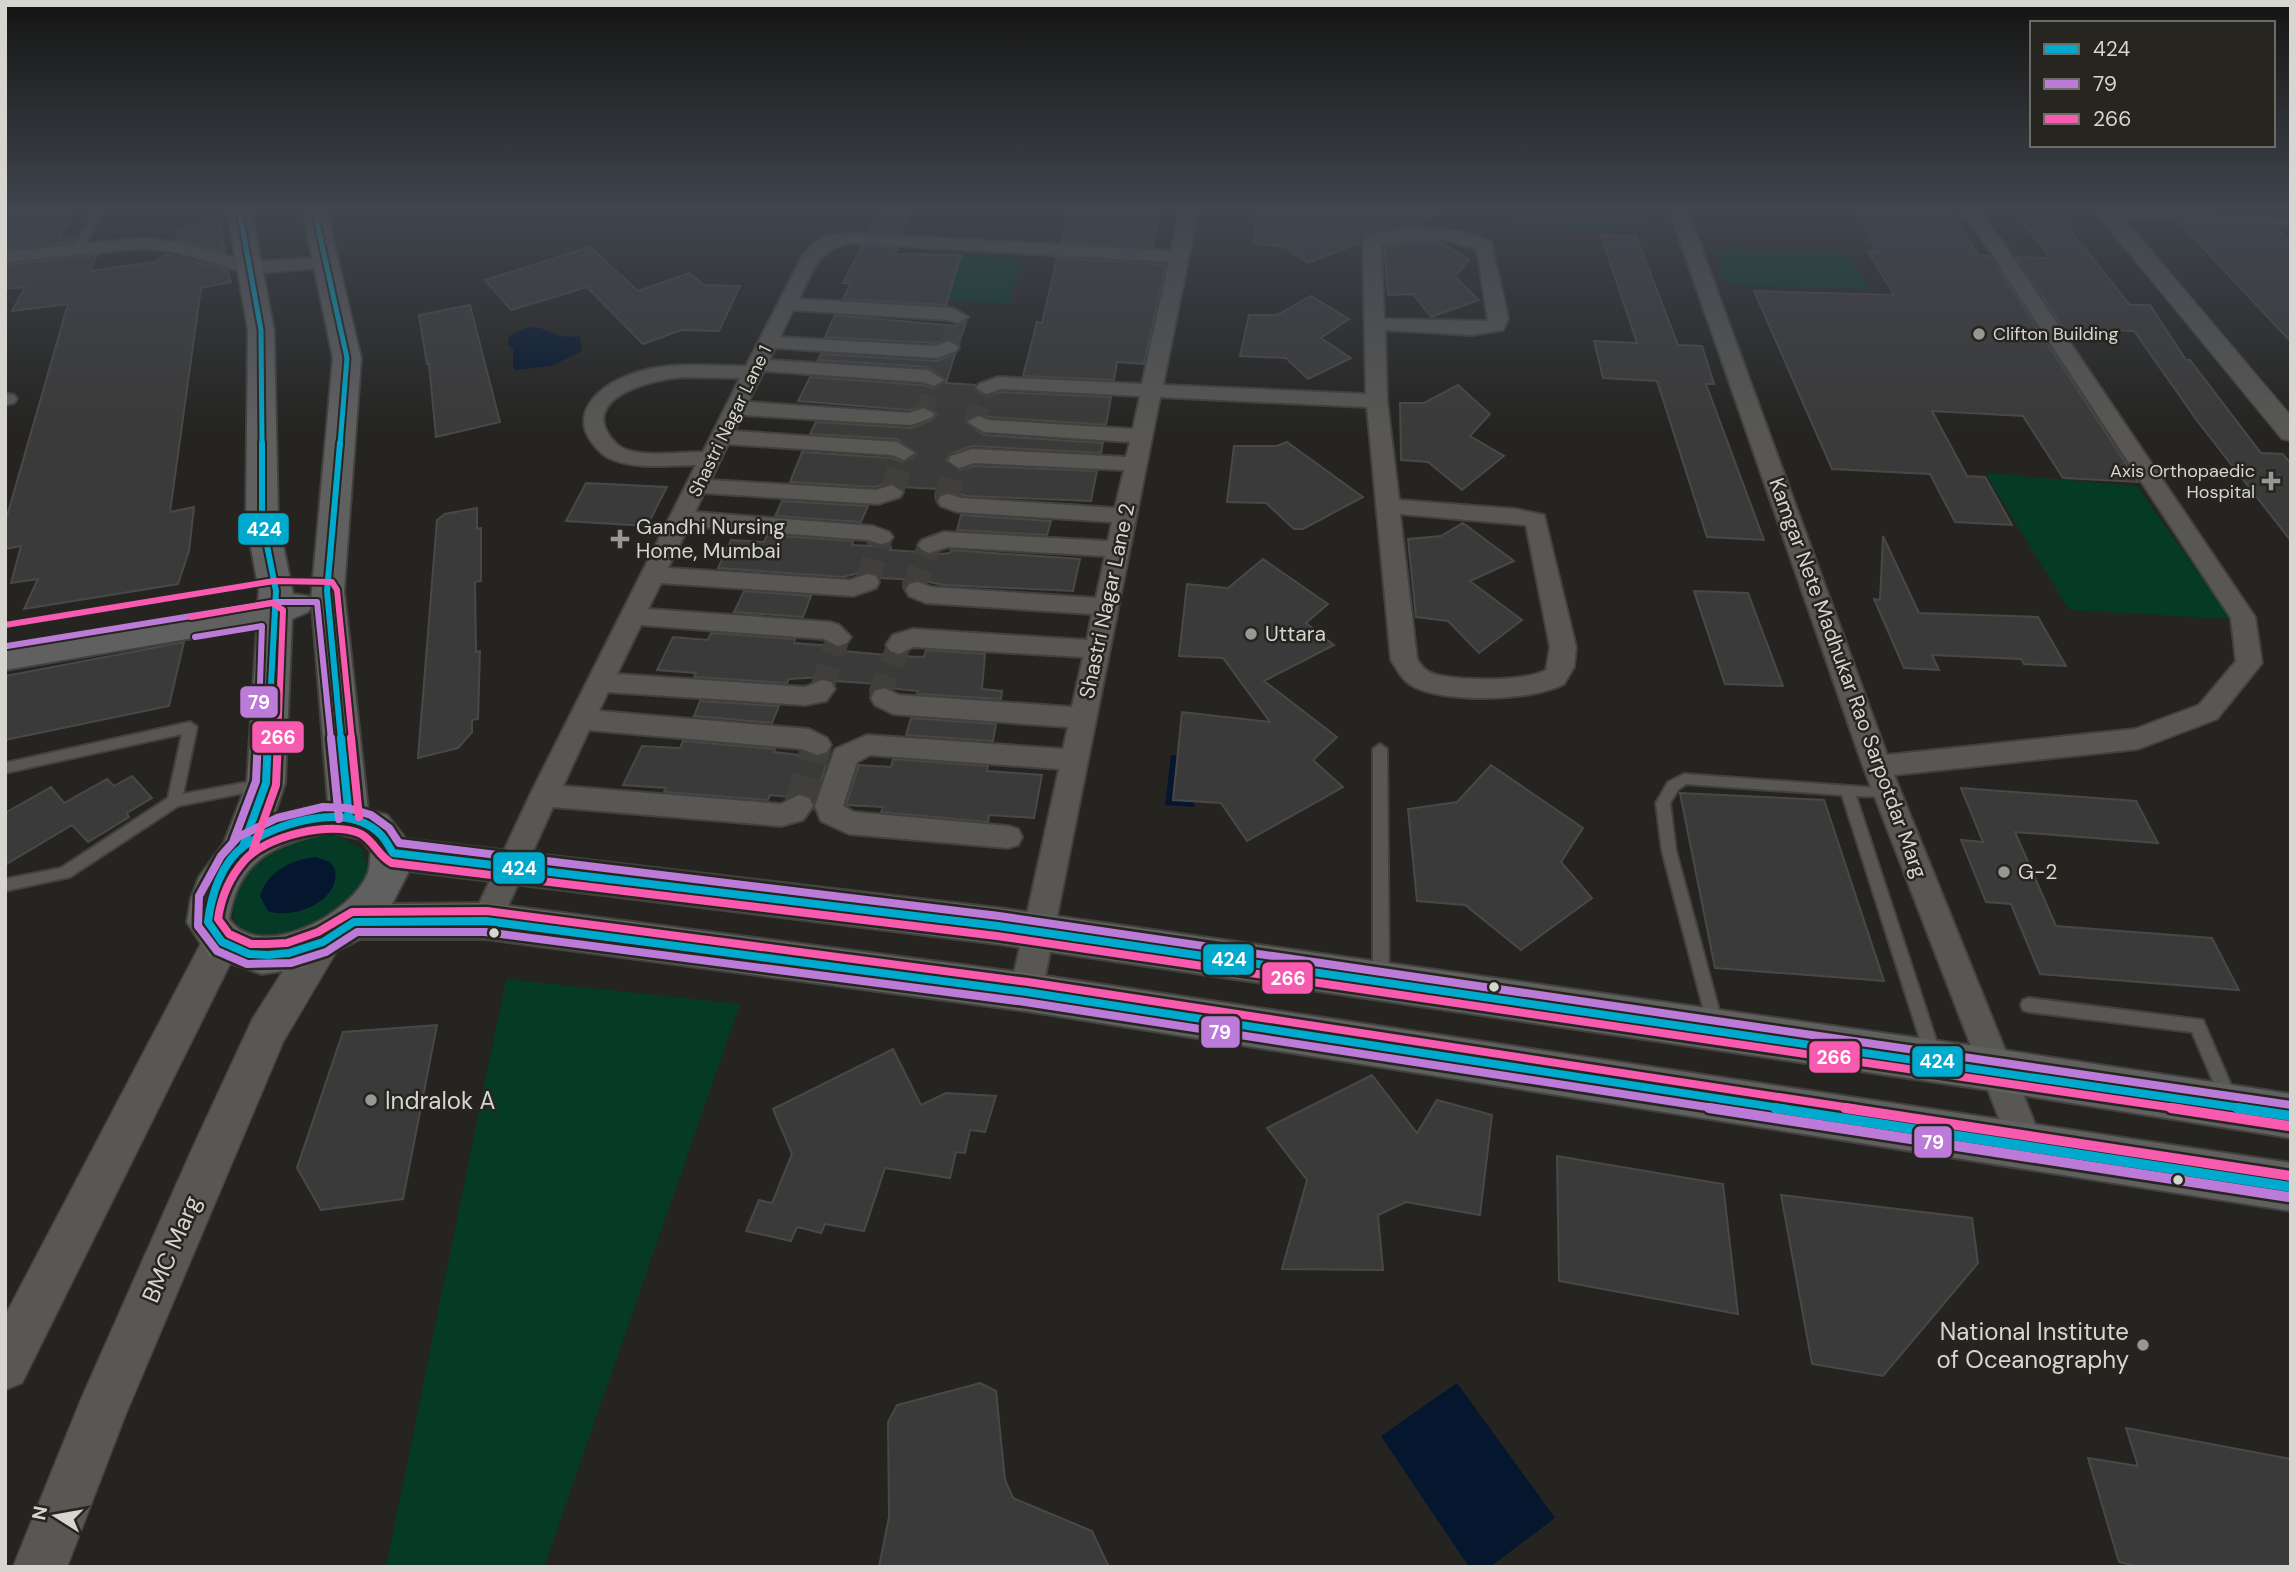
<svg xmlns="http://www.w3.org/2000/svg" width="2296" height="1572" font-family="'DM Sans',sans-serif">
  <style>
    .green { fill: #053a27 }
    .water { fill: #04172e }
    .building { fill: #3b3a3a; stroke: #494847; stroke-width: 2 }
    .lines { fill: none; stroke-linecap: round; stroke-linejoin: round }
    .minor-tunnel-far2 { stroke: #403f3b; stroke-width: 19; stroke-dasharray: 19 10; stroke-linecap: butt }
    .minor-tunnel-far1 { stroke: #403f3b; stroke-width: 24; stroke-dasharray: 24 12; stroke-linecap: butt }
    .minor-tunnel { stroke: #403f3b; stroke-width: 31; stroke-dasharray: 31 15; stroke-linecap: butt }
    .service-casing { stroke: #42413e; stroke-width: 4 }
    .minor-casing { stroke: #42413e; stroke-width: 4 }
    .tertiary-casing { stroke: #42413e; stroke-width: 3 }
    .secondary-casing { stroke: #42413e; stroke-width: 4 }
    .service { fill: #585754; fill-rule: evenodd }
    .minor { fill: #585754; fill-rule: evenodd }
    .tertiary { fill: #585754; fill-rule: evenodd }
    .secondary { fill: #606061; fill-rule: evenodd }
    .bus-1-far3-casing { stroke: #27251f; stroke-width: 9 }
    .bus-1-far2-casing { stroke: #27251f; stroke-width: 10 }
    .bus-1-far1-casing { stroke: #27251f; stroke-width: 13 }
    .bus-1-casing { stroke: #27251f; stroke-width: 15 }
    .bus-2-far2-casing { stroke: #27251f; stroke-width: 10 }
    .bus-2-far1-casing { stroke: #27251f; stroke-width: 13 }
    .bus-2-casing { stroke: #27251f; stroke-width: 15 }
    .bus-3-far2-casing { stroke: #27251f; stroke-width: 10 }
    .bus-3-far1-casing { stroke: #27251f; stroke-width: 13 }
    .bus-3-casing { stroke: #27251f; stroke-width: 15 }
    .bus-1-far3 { stroke: #00a9ce; stroke-width: 5 }
    .bus-1-far2 { stroke: #00a9ce; stroke-width: 6 }
    .bus-1-far1 { stroke: #00a9ce; stroke-width: 8 }
    .bus-1 { stroke: #00a9ce; stroke-width: 10 }
    .bus-2-far2 { stroke: #bd7bd9; stroke-width: 6 }
    .bus-2-far1 { stroke: #bd7bd9; stroke-width: 8 }
    .bus-2 { stroke: #bd7bd9; stroke-width: 10 }
    .bus-3-far2 { stroke: #f75aaf; stroke-width: 6 }
    .bus-3-far1 { stroke: #f75aaf; stroke-width: 8 }
    .bus-3 { stroke: #f75aaf; stroke-width: 10 }
    .poi-dot { fill: #989793; stroke: #27251f; stroke-width: 2.5 }
    .bus-dot { fill: #d6d5d0; stroke: #27251f; stroke-width: 2.5 }
    .labels { text-anchor: middle; dominant-baseline: central; stroke-width: 5; stroke-linejoin: round; paint-order: stroke }
    .far-poi-label { font-size: 18px; fill: #d6d5d0; stroke: #27251f; text-anchor: start }
    .far-street-label { font-size: 18px; fill: #d6d5d0; stroke: #27251f }
    .poi-label { font-size: 21px; fill: #d6d5d0; stroke: #27251f; text-anchor: start }
    .street-label { font-size: 21px; fill: #d6d5d0; stroke: #27251f }
    .near-poi-label { font-size: 24px; fill: #d6d5d0; stroke: #27251f; text-anchor: start }
    .near-street-label { font-size: 24px; fill: #d6d5d0; stroke: #27251f }
    .line-badge { stroke: #27251f; stroke-width: 2.5 }
    .badge-label { font-size: 19px; text-anchor: middle; font-weight: bold; fill: #fff }
  </style>
  <rect width="100%" height="100%" fill="#252421"/>
  <path class="green" d="M1511 209H1644L1652 234 1514 228Z
    M1713 250 1847 252 1870 289 1728 286Z
    M961 255 1024 258 1009 304 947 300Z
    M1985 473 2137 486 2231 619 2069 610Z
    M316 836H339L362 849C363 855 367 863 367 869 363 919 241 970 232 911 231 901 234 890 240 881 258 856 286 842 316 836Z
    M506 979 740 1004 544 1567H386Z"/>
  <path class="water" d="M528 327 540 328 559 336 580 337 582 351 551 366 516 370 513 367V349L508 345 509 336Z
    M1171 755 1199 757 1194 807 1165 805Z
    M316 857 330 862 335 869C341 902 293 920 268 911L260 896C268 871 291 860 316 857Z
    M1457 1383 1555 1518 1490 1567H1469L1381 1436Z"/>
  <path class="building" d="M5 209H75L59 239 77 237 74 242 5 249Z
    M882 209H910L902 233 870 232Z
    M1069 209H1159L1153 247 1061 242Z
    M1292 209H1441L1442 212 1409 226 1365 234 1360 243 1308 263 1285 247 1254 243 1256 212 1285 213Z
    M1854 210 1952 213 1979 256H1990L2138 482 2063 478 2023 416 1932 411 1967 476 1985 477 2012 525 1955 522 1930 474 1832 469 1754 291 1894 295 1868 251 1878 252Z
    M2020 218 2062 220 2130 305H2150L2186 360H2190L2261 453 2283 454 2291 464V541L2198 422 2134 331 2064 329 2016 257 2050 258Z
    M219 221 225 252 177 240 178 229Z
    M2179 222 2275 228 2291 243V342Z
    M1601 235 1636 236 1678 345 1702 346 1714 384H1706L1764 540 1707 537 1657 381 1603 378 1594 341 1637 343Z
    M1412 242H1439L1469 259 1455 277 1479 300 1431 317 1413 294 1388 295 1384 246Z
    M862 246 897 248 895 254 961 255 946 305 843 299 851 283H843Z
    M590 247 638 291 690 273 703 285 740 286 719 331 681 330 643 344 587 287 511 310 485 280Z
    M165 254 228 270 231 282 201 288 170 512 194 507 189 551 178 584 24 609 38 579 11 583 21 546 5 549V523L68 304 12 311 25 287 5 289V265L97 255 90 271 155 262Z
    M1057 258 1166 265 1144 364 1117 362 1114 380 1023 376 1037 322 1042 323Z
    M1311 296 1349 319 1321 338 1351 358 1308 379 1286 358 1240 356 1249 315H1277Z
    M470 305 500 422 436 437 429 364H427L419 315Z
    M835 315 957 326 966 322 959 344 948 339 935 343 825 337Z
    M821 354 937 361 955 354 946 383 975 385V390L985 396 1001 392 1111 397 1106 425 990 417 979 414 965 421 984 435 1103 443 1101 453 972 446 950 454 946 460 960 470 974 466 1097 471 1091 501 967 496 950 492 937 493 938 489 900 487 891 482 875 487 790 482 802 452 891 458 903 462 917 454 897 439 810 434 816 422 911 428 932 420 938 414 923 406 909 410 798 401 810 377 922 385 933 388 946 381 928 367 818 360Z
    M1458 385 1490 414 1470 436 1504 456 1462 490 1428 462 1401 460 1400 403H1424Z
    M1287 442 1363 497 1303 529H1294L1266 503 1227 502 1234 446H1277Z
    M586 483 667 487 647 526 566 521Z
    M782 501 868 506 861 522 775 516Z
    M477 508V529L481 528V581L475 582 476 652 480 651 478 719 472 720V732L458 748 418 758 437 520 445 514Z
    M961 515 1051 521 1047 535 957 530Z
    M1463 523 1514 561 1470 581 1522 620 1479 653 1448 621 1416 617 1408 539 1441 536Z
    M767 535 853 541 852 545 891 547 890 550 920 552 929 555 950 553 951 550 1080 559 1073 591 944 585 919 580 880 578 877 573 868 571 843 577 718 568 731 540 764 542Z
    M1883 536 1919 613 2038 617 2066 666 2024 664 2021 659 1932 655 1939 670 1904 668 1874 599 1880 600Z
    M1263 559 1328 604 1306 623 1334 645 1264 681 1337 737 1313 760 1343 787 1247 841 1221 803 1173 800 1182 712 1270 722 1223 658 1179 656 1187 584 1228 588Z
    M744 591 811 596 803 617 734 612Z
    M1694 591 1748 593 1783 686 1725 684Z
    M711 633 795 639 794 643 844 647 842 651 898 656 924 657 926 650 985 654 982 689 1002 691 1001 699 917 694 918 691 878 687 879 684 834 681 823 677 789 679 787 683 694 677 696 673 657 670 673 637 708 640Z
    M184 642 169 706 5 740V676Z
    M700 701 779 706 772 723 694 716Z
    M911 718 996 724 993 741 906 735Z
    M683 741 775 749 774 752 816 757 827 756V762L815 798 800 792 790 797 770 795 768 800 664 792 666 788 623 785 642 746 680 748Z
    M893 759 988 766 987 771 1042 775 1034 818 989 815 988 822 881 812 883 807 846 805 859 765 891 767Z
    M1491 765 1583 828 1561 862 1592 898 1521 950 1465 905 1417 901 1408 809 1457 802Z
    M132 776 152 798 127 813 129 817 88 842 72 825 5 865V813L51 787 64 803 107 779 114 786Z
    M1961 788 2136 801 2158 843 2015 832 2056 926 2212 938 2239 990 2040 974 2011 904 1986 902 1961 840 1983 842Z
    M1680 793 1824 800 1884 981 1715 968Z
    M437 1025 403 1199 321 1210 297 1168 343 1032Z
    M893 1049 921 1105 946 1093 996 1096 985 1132 970 1130 965 1153 956 1152 950 1178 885 1168 864 1231 825 1224 821 1233 797 1227 791 1241 746 1231 759 1200 772 1203 792 1154 773 1109Z
    M1372 1075 1417 1133 1437 1100 1492 1115 1480 1215 1406 1202 1378 1215 1383 1270 1282 1269 1307 1180 1267 1128Z
    M1557 1156 1723 1184 1738 1314 1559 1281Z
    M1781 1195 1972 1218 1978 1263 1883 1376 1812 1364Z
    M980 1383 996 1391 1005 1480 1013 1498 1092 1531 1109 1567H879L889 1517 888 1422 897 1405Z
    M2126 1428 2291 1459V1567H2140L2119 1562 2088 1458 2138 1466Z"/>
  <g class="lines">
    <path class="minor-tunnel-far2" d="M949 347 958 317
      M924 414 934 380
      M978 422 974 418 986 388"/>
    <path class="minor-tunnel-far1" d="M892 492 904 453
      M949 501 946 496 959 461
      M867 582 881 537
      M918 590 914 585 930 545
      M822 689 838 637
      M884 698 881 691 899 645"/>
    <path class="minor-tunnel" d="M799 806 817 745"/>
    <g class="service-casing">
      <path id="service" d="M97 209H105L80 252H74L72 250Z
        M2132 211 2291 220V226L2129 216 2128 214Z
        M190 722 197 727 183 794 264 779 269 780 271 784 269 788 178 806 70 877 5 891V879L61 868 168 798 182 734 5 773V763Z
        M1380 744 1387 749 1389 980 1387 985 1381 987 1375 985 1373 980V749Z
        M1684 774 1892 789 1894 793 1892 797 1856 796 1941 1055 1939 1060 1933 1062 1927 1060 1925 1055 1842 795 1686 784 1678 790 1670 803 1676 851 1723 1025 1721 1030 1715 1032 1709 1030 1662 851 1656 803 1668 782Z
        M2029 998 2203 1020 2237 1099 2235 1105 2229 1107 2223 1105 2192 1032 2029 1012 2023 1010 2021 1005 2023 1000Z"/>
    </g>
    <g class="minor-casing">
      <path id="minor" d="M1180 209H1198L1163 385 1366 394 1363 241 1366 237C1404 223 1454 225 1491 242L1508 318 1503 330 1472 335 1385 330 1387 401 1399 500 1515 509 1544 515 1576 647 1574 667 1564 684C1533 701 1442 704 1411 685 1402 680 1397 669 1391 660L1367 407 1160 397 1042 992 1037 1002 1026 1006 1015 1002 1010 992 1059 769 870 755 857 762 843 806 854 812 1008 826 1018 829 1022 837 1018 845 1008 848 849 834 821 821 815 806 835 749 867 735 1063 749 1068 727 893 714 875 705 871 698 875 691 884 688 899 695 1072 707 1083 657 913 647 899 654 890 651 886 645 893 635 913 629 1087 640 1092 614 926 603 909 596 906 590 909 584 918 582 931 587 1096 598 1105 556 947 547 930 553 922 550 918 545 922 540 944 532 1108 541 1112 522 957 512 941 506 938 501 941 496 949 494 961 498 1115 508 1124 470 974 463 959 468 948 461 951 456 972 449 1126 457 1130 442 984 432 967 422 978 416 989 420 1133 429 1140 396 1001 389 986 394 976 388 979 384 998 377 1142 384 1169 262 849 243C819 248 811 274 799 299L952 308 968 317 958 323 948 320 793 310 780 337 935 346 949 341 959 347 956 351 937 358 775 348 769 360 928 370 944 380 934 386 923 382 764 371 748 402 909 413 924 408 935 414 931 418 911 425 743 415 734 431 897 442 915 453 904 460 892 455 728 444 711 480 876 490 892 485 903 492 900 497 878 504 704 493 695 512 873 526 889 532 893 537 889 542 881 544 868 540 689 526 668 568 850 580 867 574 876 576 879 582 876 588 853 596 661 583 648 609 830 622 839 625 851 637 847 643 838 646 824 639 641 625 617 674 805 687 822 680 831 682 835 689 826 701 805 705 608 692 599 711 809 729 827 738 831 745 827 752 817 755 803 749 589 730 563 786 781 804 799 795 809 798 813 806 803 820 781 826 553 807 497 930 486 934 475 930 471 921 530 795 696 465C670 465 636 470 611 459 603 456 596 448 591 441 571 413 598 388 624 377 663 360 705 366 746 366L803 255 822 237 849 233 1171 251ZM1412 239 1446 240 1477 249 1488 321 1384 319 1381 244ZM682 377 740 378 703 452C679 452 649 457 627 450 619 448 611 439 607 432 587 394 658 379 682 377ZM1400 514 1526 525 1550 647 1546 670C1525 682 1457 681 1434 674 1426 672 1421 666 1417 659Z
        M1669 209H1687L1887 755 2135 729 2199 705 2236 661 2231 618 1962 209H1980L2255 617 2262 663 2217 719 2138 749 1894 775 2043 1144 2038 1156 2026 1160 2014 1156 2009 1144 1863 766Z
        M2102 209H2133L2141 214C2131 222 2107 221 2098 213Z
        M144 238 180 243 251 262 325 257 334 262 325 267 250 274 178 253 144 248 5 262V252Z
        M5 393 14 395 17 399 14 403 5 405Z"/>
    </g>
    <g class="tertiary-casing">
      <path id="tertiary" d="M2093 209H2116L2291 416V441L2282 439Z
        M222 926 236 930 241 942 22 1383 5 1390V1316L208 930Z
        M323 926 337 930 342 942 283 1042 125 1416 67 1567H13L82 1397 193 1147 253 1018 309 930Z"/>
    </g>
    <g class="secondary-casing">
      <path id="secondary" d="M227 209H251L274 330 278 520 293 594 308 596 311 601 333 358 302 209H326L361 358 344 591 368 810 387 815 406 839 998 908 1996 1049 2291 1094V1138L1996 1091 998 944 409 871 392 904 486 903 1026 973 2291 1163V1211L1026 1011 486 939H360L302 968 262 974 209 956 187 922 191 898 199 877 224 843 247 783 257 627 5 670V646L258 604 259 591 246 520 248 330ZM312 606 328 802 274 816 285 783 292 619 308 612ZM330 832 361 839 371 851C370 858 370 867 368 873 353 913 261 964 229 919 238 860 275 843 330 832Z"/>
    </g>
    <use href="#service" class="service"/>
    <use href="#minor" class="minor"/>
    <use href="#tertiary" class="tertiary"/>
    <use href="#secondary" class="secondary"/>
    <g class="bus-1-far3-casing">
      <path id="bus-1-far3" d="M239 209 261 330 262 445
        M314 209 347 358 340 445"/>
    </g>
    <g class="bus-1-far2-casing">
      <path id="bus-1-far2" d="M262 443V520L276 591 268 740
        M340 443 327 591 341 740"/>
    </g>
    <g class="bus-1-far1-casing">
      <path id="bus-1-far1" d="M341 738 349 818
        M243 846 266 783 268 738
        M1787 1109 1026 992 486 921 354 922 323 942 289 953 268 955 249 954 222 942 208 922C211 896 221 863 244 846 278 822 348 801 381 835 386 840 389 847 393 853L998 926 2248 1109"/>
    </g>
    <g class="bus-1-casing">
      <path id="bus-1" d="M1775 1108 2291 1187
        M2237 1108 2291 1116"/>
    </g>
    <g class="bus-2-far2-casing">
      <path id="bus-2-far2" d="M195 637 262 626 258 740
        M7 646 277 602H317L331 740"/>
    </g>
    <g class="bus-2-far1-casing">
      <path id="bus-2-far1" d="M331 738 339 819
        M233 842 256 781 258 738
        M1720 1109 1025 1002 485 932H357L326 952 291 963 247 964 217 951 198 926 199 896 221 856 238 837 277 818 323 807 348 808 371 815 389 828 399 843 999 916 2291 1105"/>
    </g>
    <g class="bus-2-casing">
      <path id="bus-2" d="M1709 1108 2289 1197"/>
    </g>
    <g class="bus-3-far2-casing">
      <path id="bus-3-far2" d="M191 617 272 603 283 610 278 740
        M5 625 274 581 332 582 337 590 352 740"/>
    </g>
    <g class="bus-3-far1-casing">
      <path id="bus-3-far1" d="M351 738 359 817
        M253 850 276 785 278 738
        M1857 1109 1028 982 487 911 352 912 318 932 287 943 268 944H251L229 934 218 919C221 898 230 877 244 861 265 836 332 820 361 834 374 841 379 857 392 863L997 936 2182 1109"/>
    </g>
    <g class="bus-3-casing">
      <path id="bus-3" d="M1845 1108 2291 1176
        M2171 1108 2289 1126"/>
    </g>
    <use href="#bus-1-far3" class="bus-1-far3"/>
    <use href="#bus-1-far2" class="bus-1-far2"/>
    <use href="#bus-1-far1" class="bus-1-far1"/>
    <use href="#bus-1" class="bus-1"/>
    <use href="#bus-2-far2" class="bus-2-far2"/>
    <use href="#bus-2-far1" class="bus-2-far1"/>
    <use href="#bus-2" class="bus-2"/>
    <use href="#bus-3-far2" class="bus-3-far2"/>
    <use href="#bus-3-far1" class="bus-3-far1"/>
    <use href="#bus-3" class="bus-3"/>
  </g>
  <linearGradient id="sky" x2="0" y2="1"><stop stop-color="#141412"/><stop offset="0.49" stop-color="#40454e"/><stop offset="1" stop-color="#40454e" stop-opacity="0"/></linearGradient>
  <rect width="2296" height="429" fill="url(#sky)"/>
  <g class="poi-dot">
    <circle cx="1979" cy="334" r="7"/>
    <path d="M2267.5 470.5h7v7h7v7h-7v7h-7v-7h-7v-7h7z"/>
    <path d="M616.5 528.5h7v7h7v7h-7v7h-7v-7h-7v-7h7z"/>
    <circle cx="1251" cy="634" r="7"/>
    <circle cx="2004" cy="872" r="7"/>
    <circle cx="371" cy="1100" r="7"/>
    <circle cx="2143" cy="1345" r="7"/>
  </g>
  <g class="bus-dot">
    <circle cx="494" cy="933" r="6"/>
    <circle cx="1494" cy="987" r="6"/>
    <circle cx="2178" cy="1180" r="6"/>
  </g>
  <g class="labels">
    <g class="far-poi-label">
      <text x="1993" y="334">Clifton Building</text>
      <text x="2255" y="471" text-anchor="end">Axis Orthopaedic<tspan x="2255" dy="21">Hospital</tspan></text>
    </g>
    <g class="far-street-label">
      <text transform="translate(730 421) rotate(-64)">Shastri Nagar Lane 1</text>
    </g>
    <g class="poi-label">
      <text x="636" y="527">Gandhi Nursing<tspan x="636" dy="24">Home, Mumbai</tspan></text>
      <text x="1265" y="634">Uttara</text>
      <text x="2018" y="872">G-2</text>
    </g>
    <g class="street-label">
      <text transform="translate(1107 601) rotate(-78)">Shastri Nagar Lane 2</text>
      <text transform="translate(1848 678) rotate(70)">Kamgar Nete Madhukar Rao Sarpotdar Marg</text>
    </g>
    <g class="near-poi-label">
      <text x="385" y="1100">Indralok A</text>
      <text x="2129" y="1331" text-anchor="end">National Institute<tspan x="2129" dy="28">of Oceanography</tspan></text>
    </g>
    <g class="near-street-label">
      <text transform="translate(171 1249) rotate(-67)">BMC Marg</text>
    </g>
  </g>
  <g class="line-badge">
    <rect x="237" y="512" width="53" height="34" rx="7" fill="#00a9ce"/>
    <rect x="239" y="685" width="40" height="34" rx="7" fill="#bd7bd9"/>
    <rect x="251" y="720" width="54" height="34" rx="7" fill="#f75aaf"/>
    <rect x="492" y="851" width="54" height="34" rx="7" fill="#00a9ce"/>
    <rect x="1202" y="943" width="53" height="33" rx="7" fill="#00a9ce"/>
    <rect x="1261" y="961" width="53" height="34" rx="7" fill="#f75aaf"/>
    <rect x="1200" y="1015" width="41" height="34" rx="7" fill="#bd7bd9"/>
    <rect x="1808" y="1040" width="53" height="34" rx="7" fill="#f75aaf"/>
    <rect x="1911" y="1045" width="53" height="33" rx="7" fill="#00a9ce"/>
    <rect x="1913" y="1125" width="40" height="34" rx="7" fill="#bd7bd9"/>
  </g>
  <g class="badge-label">
    <text x="264" y="536">424</text>
    <text x="259" y="709">79</text>
    <text x="278" y="744">266</text>
    <text x="519" y="875">424</text>
    <text x="1229" y="966">424</text>
    <text x="1288" y="985">266</text>
    <text x="1220" y="1039">79</text>
    <text x="1834" y="1064">266</text>
    <text x="1937" y="1068">424</text>
    <text x="1933" y="1149">79</text>
  </g>
  <rect width="2296" height="1572" fill="none" stroke="#d6d5d0" stroke-width="14"/>
  <rect x="2030" y="21" width="245" height="126" fill="#27251f" stroke="#6d6b66" stroke-width="2"/>
  <rect x="2044" y="44" width="35" height="10" fill="#00a9ce" stroke="#6d6b66" stroke-width="2"/>
  <text x="2093" y="56" font-size="21" fill="#d6d5d0">424</text>
  <rect x="2044" y="79" width="35" height="10" fill="#bd7bd9" stroke="#6d6b66" stroke-width="2"/>
  <text x="2093" y="91" font-size="21" fill="#d6d5d0">79</text>
  <rect x="2044" y="114" width="35" height="10" fill="#f75aaf" stroke="#6d6b66" stroke-width="2"/>
  <text x="2093" y="126" font-size="21" fill="#d6d5d0">266</text>
  <g transform="translate(56 1516) rotate(281)" stroke="#27251f" stroke-width="5" paint-order="stroke">
  <path d="M0-5L12 26L0 18L-12 26Z" fill="#d6d5d0"/>
  <text y="-10" font-size="19" font-weight="bold" text-anchor="middle" fill="#d6d5d0">N</text>
  </g>
</svg>
